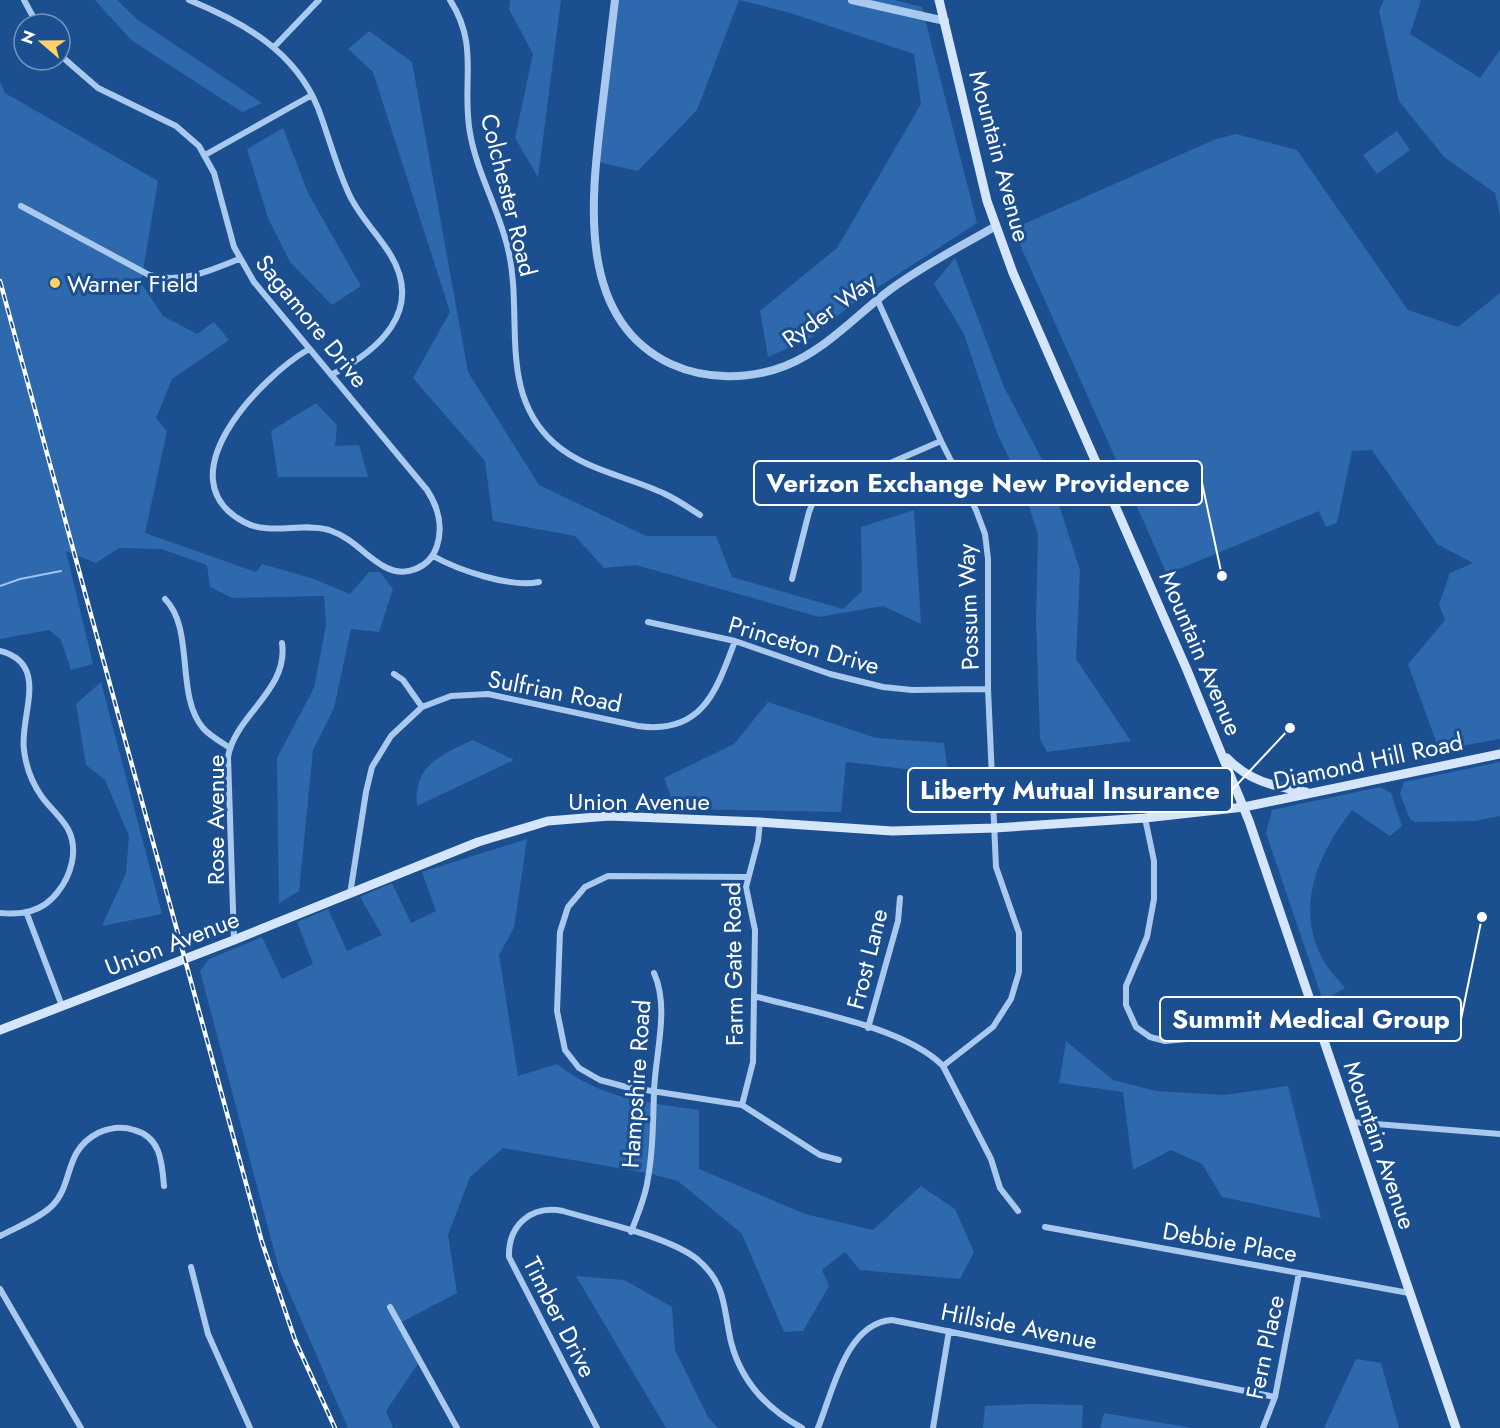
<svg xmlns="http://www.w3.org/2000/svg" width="1500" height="1428" font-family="Jost,sans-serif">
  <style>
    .green { fill: #2e69ad }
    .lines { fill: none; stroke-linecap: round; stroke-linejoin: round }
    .stream { stroke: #9cc4f0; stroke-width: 2 }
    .minor { stroke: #a9c9ee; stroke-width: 6 }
    .tertiary { stroke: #a9c9ee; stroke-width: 8 }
    .secondary { stroke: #d6e6fa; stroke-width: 9 }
    .rail-casing { stroke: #fff; stroke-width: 4.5 }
    .rail { stroke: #1b4f8f; stroke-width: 2; stroke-dasharray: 7; stroke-linecap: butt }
    .poi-dot { fill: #ffd166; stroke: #1b4f8f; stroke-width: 2 }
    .labels { text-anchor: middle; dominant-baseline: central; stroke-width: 6; stroke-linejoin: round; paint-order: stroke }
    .street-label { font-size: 24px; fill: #fff; stroke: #1b4f8f }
    .poi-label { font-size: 24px; fill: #fff; stroke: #1b4f8f; text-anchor: start }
    .leader { fill: none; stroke: #fff; stroke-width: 2 }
    .callout-dot { fill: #fff; stroke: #1b4f8f; stroke-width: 2 }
    .callout { fill: #1b4f8f; stroke: #fff; stroke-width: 2 }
    .callout-label { font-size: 26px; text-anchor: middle; font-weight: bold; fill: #fff }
  </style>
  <rect width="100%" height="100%" fill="#1b4f8f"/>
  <path class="green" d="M95 0H117L138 20 262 103 242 112 131 40Z
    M510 0H561L538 177 515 138 533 54 509 9Z
    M619 0H894L922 7 977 223 852 304 811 338 768 357 760 311 837 248 921 104 914 54 790 13 739 0 697 110 638 171 597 162Z
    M1384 0H1421L1410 34 1480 78 1500 50V214L1495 193 1444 157 1399 101 1379 11Z
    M369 31 412 62 468 372 539 485 646 536H716L732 577 843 609 862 591 861 527 914 510 921 624 883 606 819 617 636 565 604 568 575 536 493 521 485 461 413 378 450 312 373 72 348 49Z
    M0 82 5 93 158 181 141 283 163 316 197 334 214 322 229 340 172 379 156 418 167 431 145 533 256 572 262 564 314 579 350 594 369 572H380L393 589 379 632 351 629 334 708 313 750 299 891 279 903 277 758 314 688 326 625 324 596 232 598 210 587 207 565 161 549 119 548 96 563 66 551 93 664 71 670 61 640 49 630 0 639Z
    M283 128 308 193 361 286 332 305 290 262 268 218 247 149Z
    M1397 131 1410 150 1377 174 1363 155Z
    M1236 134 1297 150 1408 310 1458 327 1500 293V739L1439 750 1408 664 1445 620 1439 605 1450 573 1473 563 1437 544 1372 450 1352 451 1337 523 1326 527 1319 511 1167 574 1021 247 1015 228 1216 139Z
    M955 258 1004 387 1048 471 1080 570 1076 659 1131 741 1047 752 1040 739 1036 620 1038 534 1021 483 997 433 964 334 934 284Z
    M316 403 337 425 335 446 359 445 368 477H278L271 431Z
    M101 682 162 914 102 926 126 873 129 836 105 780 86 765 76 704Z
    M768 702 876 738 944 743 948 774 846 762 841 812 675 809 664 778 734 744Z
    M473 740 514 760 417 806C413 765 441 755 473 740Z
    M1500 762V816L1475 821 1415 822 1410 819 1400 794 1404 782Z
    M1380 787 1391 793 1402 826 1390 836 1352 810C1318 853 1293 910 1325 963 1330 972 1339 980 1345 988L1323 1001 1266 833 1272 810Z
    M527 839 514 928 499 955 518 1076 557 1064C602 1099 643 1102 699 1110V1169L805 1214 873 1230 921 1186 955 1209 974 1252 960 1279 860 1270 845 1252 822 1270 829 1286 803 1331 784 1332 742 1234 678 1181 647 1173 503 1148 470 1177 448 1235 457 1293 398 1324 419 1362 386 1411 393 1428H348L279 1269 200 971 209 959 262 937 282 979 313 964 297 922 328 909 347 951 382 935 360 897 392 883 411 923 436 911 422 872Z
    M1066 1041 1113 1080 1156 1091 1225 1095 1288 1086 1321 1218 1222 1197 1202 1164 1171 1150 1133 1170 1123 1092 1059 1083Z
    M576 1276 624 1280 672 1307 675 1350 708 1417 718 1428H666Z
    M1356 1359 1381 1363 1399 1428H1324Z
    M1032 1404 1083 1405 1082 1428H983L985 1406Z
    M1104 1413 1192 1428H1100Z"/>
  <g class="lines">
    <path class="stream" d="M0 586 20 579 61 571"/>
    <path class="minor" d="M24 0 37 24
      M189 0C243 22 295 51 318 108 329 137 336 166 349 194 359 216 377 233 390 254 425 311 378 351 331 375
      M450 0C480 46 461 84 470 133 477 173 499 210 508 249 524 316 497 392 554 443 584 470 630 477 665 494 678 500 689 508 700 515
      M274 47 319 0
      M60 55 98 88 176 126 199 146 214 173 234 247 254 282 427 490C438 507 443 527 437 546 430 568 405 578 385 567 364 556 355 539 329 530 301 522 270 536 244 522 162 478 262 376 309 349
      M205 155 312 95
      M21 206 149 275C182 284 209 271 239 259
      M877 299 941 441 976 510 985 534 988 559V689L996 867 1019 933V972L1011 999 993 1027 943 1066
      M433 556C458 570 510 588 539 582
      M792 579 809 512 816 495 829 479 881 467 941 441
      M165 599C195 629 175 695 203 728 210 736 221 742 230 748
      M648 622 735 641 830 674 883 687 912 690 988 689
      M0 651C51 664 19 716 24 750 26 767 32 783 42 797 50 808 61 817 68 829 79 850 71 876 57 893 42 912 22 915 0 913
      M394 674 403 680 422 707
      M1145 818 1154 861V899L1147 937 1126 986V1005L1136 1027 1150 1037 1165 1041 1210 1037 1270 1039 1319 1026
      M747 877 608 876 585 887 568 907 560 932 557 1011 565 1050 579 1068 600 1080 626 1087 742 1105 820 1155 839 1160
      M350 894 366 792 372 767 391 736 422 707 451 696 488 694 638 726C702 735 716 692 735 641
      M27 914 62 1006
      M234 940 228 757C235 715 289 690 282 643
      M754 996C808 1011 905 1027 943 1066L991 1159 1000 1188 1018 1211
      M868 1028 898 921 900 898
      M742 1105 753 1062 755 930 746 887 758 841 760 822
      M1351 1122 1500 1134
      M1045 1227 1409 1293
      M631 1232C637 1217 644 1200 647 1184 653 1153 653 1123 654 1092 655 1054 670 1008 654 973
      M0 1236C17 1227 38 1219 52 1206 74 1184 63 1151 98 1133 109 1128 122 1126 134 1130 161 1137 162 1163 164 1186
      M191 1267 208 1334 250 1428
      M0 1289 81 1428
      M390 1307 457 1428
      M597 1428 509 1257C508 1225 531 1205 563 1211 599 1222 668 1236 697 1259 727 1284 723 1308 731 1342 741 1381 767 1409 802 1428
      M818 1428C833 1391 846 1323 892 1320L1275 1397
      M933 1428 949 1331
      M1263 1428 1275 1397 1299 1273"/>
    <path class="tertiary" d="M615 0C610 39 606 78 601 117 591 201 577 320 671 364 706 380 749 380 785 366 827 349 856 315 891 289 924 265 961 246 996 226
      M852 0 945 21"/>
    <path class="secondary" d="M939 0 987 201 1013 273 1187 670 1249 821 1456 1428
      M1227 758C1250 782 1274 786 1306 792
      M0 1030 234 940 478 842 548 821 609 816 760 822 892 831 995 828 1145 818 1244 807 1500 754"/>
    <g class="rail-casing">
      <path id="rail" d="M0 281 262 1242 295 1340 335 1428"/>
    </g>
    <use href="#rail" class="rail"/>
  </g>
  <circle class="poi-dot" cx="55" cy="283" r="6"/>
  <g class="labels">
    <g class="street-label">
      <text transform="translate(1000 156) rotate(75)">Mountain Avenue</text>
      <text transform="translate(509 195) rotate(76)">Colchester Road</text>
      <text transform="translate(829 310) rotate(-36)">Ryder Way</text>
      <text transform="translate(312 321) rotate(51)">Sagamore Drive</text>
      <text transform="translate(968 607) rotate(-92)">Possum Way</text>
      <text transform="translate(804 645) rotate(16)">Princeton Drive</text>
      <text transform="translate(1201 653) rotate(67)">Mountain Avenue</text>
      <text transform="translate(555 691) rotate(11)">Sulfrian Road</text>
      <text transform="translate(1368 761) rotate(-12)">Diamond Hill Road</text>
      <text x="639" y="801">Union Avenue</text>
      <text transform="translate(215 820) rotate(-90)">Rose Avenue</text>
      <text transform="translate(172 943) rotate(-21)">Union Avenue</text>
      <text transform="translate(867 959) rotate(-76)">Frost Lane</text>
      <text transform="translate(733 964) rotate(-91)">Farm Gate Road</text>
      <text transform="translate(636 1084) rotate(-86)">Hampshire Road</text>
      <text transform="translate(1380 1145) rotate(71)">Mountain Avenue</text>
      <text transform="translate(1230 1242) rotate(10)">Debbie Place</text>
      <text transform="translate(560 1317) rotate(63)">Timber Drive</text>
      <text transform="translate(1019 1326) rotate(11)">Hillside Avenue</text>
      <text transform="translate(1265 1347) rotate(-78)">Fern Place</text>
    </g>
    <g class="poi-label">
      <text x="67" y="283">Warner Field</text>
    </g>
  </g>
  <path class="leader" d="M1222 576L1202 483M1290 728L1232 790M1482 917L1461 1019"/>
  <g class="callout-dot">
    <circle cx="1222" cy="576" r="6"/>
    <circle cx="1290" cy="728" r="6"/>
    <circle cx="1482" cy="917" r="6"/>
  </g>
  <g class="callout">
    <rect x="754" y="461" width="448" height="44" rx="6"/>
    <rect x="908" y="768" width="324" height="44" rx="6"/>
    <rect x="1160" y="997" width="301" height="44" rx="6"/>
  </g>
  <g class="callout-label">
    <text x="978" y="492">Verizon Exchange New Providence</text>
    <text x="1070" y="799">Liberty Mutual Insurance</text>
    <text x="1311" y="1028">Summit Medical Group</text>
  </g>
  <g transform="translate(42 42) rotate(290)"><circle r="28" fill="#1b4f8f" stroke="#7695bc" stroke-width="1.5"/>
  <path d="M0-4.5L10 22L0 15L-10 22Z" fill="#ffd166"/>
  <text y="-9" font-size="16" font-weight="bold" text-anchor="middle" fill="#ffffff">N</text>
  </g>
</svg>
